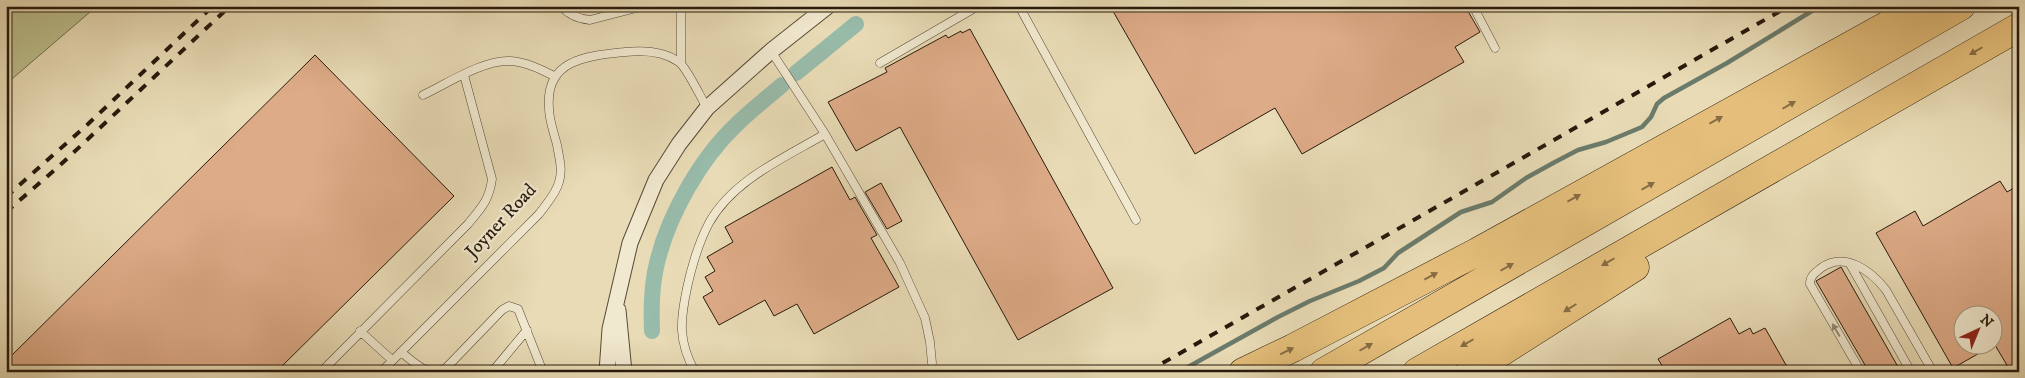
<svg xmlns="http://www.w3.org/2000/svg" width="2025" height="378" font-family="'IM FELL DW Pica',serif">
  <style>
    .green { fill: #bbbe8a; stroke: #716c4c }
    .lines { fill: none; stroke-linecap: round; stroke-linejoin: round }
    .stream { stroke: #6b7b6b; stroke-width: 4.5 }
    .canal { stroke: #98bbaa; stroke-width: 16 }
    .building { fill: #ddab87; stroke: #271a0d }
    .service-casing { stroke: #574a37; stroke-width: 9 }
    .minor-casing { stroke: #574a37; stroke-width: 17 }
    .motorway-casing { stroke: #271a0d; stroke-width: 29 }
    .service { stroke: #f0e8cf; stroke-width: 8 }
    .minor { stroke: #f0e8cf; stroke-width: 15 }
    .motorway { stroke: #e4be7a; stroke-width: 28 }
    .rail { stroke: #271a0d; stroke-width: 4; stroke-dasharray: 9 9; stroke-linecap: butt }
    .oneway { fill: #866c44 }
    .oneway2 { fill: #968b78 }
    .labels { text-anchor: middle; dominant-baseline: central; stroke-width: 4.5; stroke-linejoin: round; paint-order: stroke }
    .street-label { font-size: 19px; fill: #271a0d; stroke: #f0e8cf }
  </style>
  <rect width="100%" height="100%" fill="#e8dbb5"/>
  <filter id="stains"><feTurbulence type="fractalNoise" baseFrequency=".004" numOctaves="4"/><feColorMatrix values="0 0 0 0 .2 0 0 0 0 .09 0 0 0 0 .02 0 0 0 .5 -.17"/></filter>
  <radialGradient id="worn" r=".72"><stop offset=".6" stop-color="#630" stop-opacity="0"/><stop offset="1" stop-color="#630" stop-opacity=".3"/></radialGradient>
  <path class="green" d="M6 6H97L6 84Z"/>
  <g class="lines">
    <path class="stream" d="M1179 372 1278 317 1310 301 1359 281 1384 268 1398 253 1461 212 1492 202 1526 178 1555 162 1578 150 1606 142 1642 127 1651 117 1657 104 1664 98 1727 63 1820 6"/>
    <path class="canal" d="M796 73 856 24
      M652 331C651 308 651 286 657 263 668 216 700 159 736 125 750 111 767 98 782 85"/>
  </g>
  <path class="building" d="M1110 6H1465L1480 32 1455 47 1464 62 1302 154 1275 108 1195 154Z
    M970 29 1113 288 1018 340 900 127 856 151 828 102 887 72 885 68 946 35 948 38 961 31 962 33Z
    M315 55 454 196 276 372H6V361Z
    M832 167 850 200 855 197 877 235 871 238 899 287 814 334 797 304 774 316 765 300 719 325 703 297 713 291 705 277 715 271 707 257 733 242 725 227Z
    M2000 181 2007 192 2019 185V372H2011L1992 340V316H1962V346H1992L1953 368 1876 233 1915 211 1923 226Z
    M881 183 902 221 887 229 865 192Z
    M1841 267 1901 372H1869L1816 281Z
    M1730 318 1739 334 1750 328 1753 334 1765 328 1790 372H1666L1658 359Z"/>
  <g class="lines">
    <g class="service-casing">
      <path id="service" d="M561 6C568 14 579 19 590 20L644 6
        M1019 6 1136 220
        M1473 6 1495 48
        M771 51 825 134 900 263 925 318 930 342 932 363
        M681 63V6
        M880 63 978 6
        M423 95C446 84 485 59 510 61 526 62 540 69 554 76
        M1850 264 1911 372
        M360 331 392 360
        M401 352C416 364 427 377 446 368L502 310 509 306 518 309 543 372
        M321 372 468 224C481 208 489 201 492 179L464 75
        M381 372 539 214C546 204 556 194 559 182 563 170 559 157 557 145 554 133 549 120 549 108 545 59 587 56 625 52 643 50 664 51 679 62 687 68 701 98 707 108
        M492 372 527 330
        M695 372C678 341 680 321 687 288 692 265 698 244 709 223 733 180 784 158 825 134
        M1861 372 1810 284C1810 276 1815 273 1821 268 1845 251 1871 271 1886 290L1933 372"/>
    </g>
    <g class="minor-casing">
      <path id="minor" d="M618 310 624 372
        M607 372 610 329 630 243 656 180 679 144 707 108 771 51 828 6"/>
    </g>
    <g class="motorway-casing">
      <path id="motorway" d="M1243 372 1293 348 1477 252 1922 6
        M1324 372 1961 6
        M1417 372 2019 27
        M1470 372 1635 267"/>
    </g>
    <use href="#service" class="service"/>
    <use href="#minor" class="minor"/>
    <use href="#motorway" class="motorway"/>
    <path class="rail" d="M6 197 88 124 213 6
      M6 212 57 168 230 6
      M1147 372 1789 6"/>
  </g>
  <defs><path id="oneway-solid" d="M-6-.8H1V-3.2L6.5 0L1 3.2V.8H-6Z" transform="scale(1.25)"/></defs>
  <g class="oneway">
    <use href="#oneway-solid" transform="translate(1976 51) rotate(150)"/>
    <use href="#oneway-solid" transform="translate(1789 105) rotate(-30)"/>
    <use href="#oneway-solid" transform="translate(1716 120) rotate(-29)"/>
    <use href="#oneway-solid" transform="translate(1648 186) rotate(-30)"/>
    <use href="#oneway-solid" transform="translate(1574 198) rotate(-29)"/>
    <use href="#oneway-solid" transform="translate(1608 262) rotate(150)"/>
    <use href="#oneway-solid" transform="translate(1507 267) rotate(-30)"/>
    <use href="#oneway-solid" transform="translate(1431 276) rotate(-28)"/>
    <use href="#oneway-solid" transform="translate(1570 308) rotate(148)"/>
    <use href="#oneway-solid" transform="translate(1467 343) rotate(150)"/>
    <use href="#oneway-solid" transform="translate(1366 347) rotate(-30)"/>
    <use href="#oneway-solid" transform="translate(1287 351) rotate(-26)"/>
  </g>
  <use class="oneway2" href="#oneway-solid" transform="translate(1836 330) rotate(-120)"/>
  <g class="labels">
    <g class="street-label">
      <text transform="translate(501 221) rotate(-47)">Joyner Road</text>
    </g>
  </g>
  <rect width="2025" height="378" fill="none" stroke="#e8dbb5" stroke-width="25"/>
  <rect x="8" y="8" width="2010" height="363" fill="none" stroke="#271a0d" stroke-width="2.5"/>
  <rect x="12" y="12" width="2000" height="353" fill="none" stroke="#271a0d"/>
  <g transform="translate(1978 330) rotate(44)"><circle r="24" fill="#f0e8cf" stroke="#a09681"/>
  <path d="M0-4L9 19L0 12L-9 19Z" fill="#8f2418"/>
  <text y="-8" font-size="14" font-weight="bold" text-anchor="middle" fill="#271a0d">N</text>
  </g>
  <rect width="100%" height="100%" filter="url(#stains)"/>
  <rect width="100%" height="100%" fill="url(#worn)"/>
</svg>
